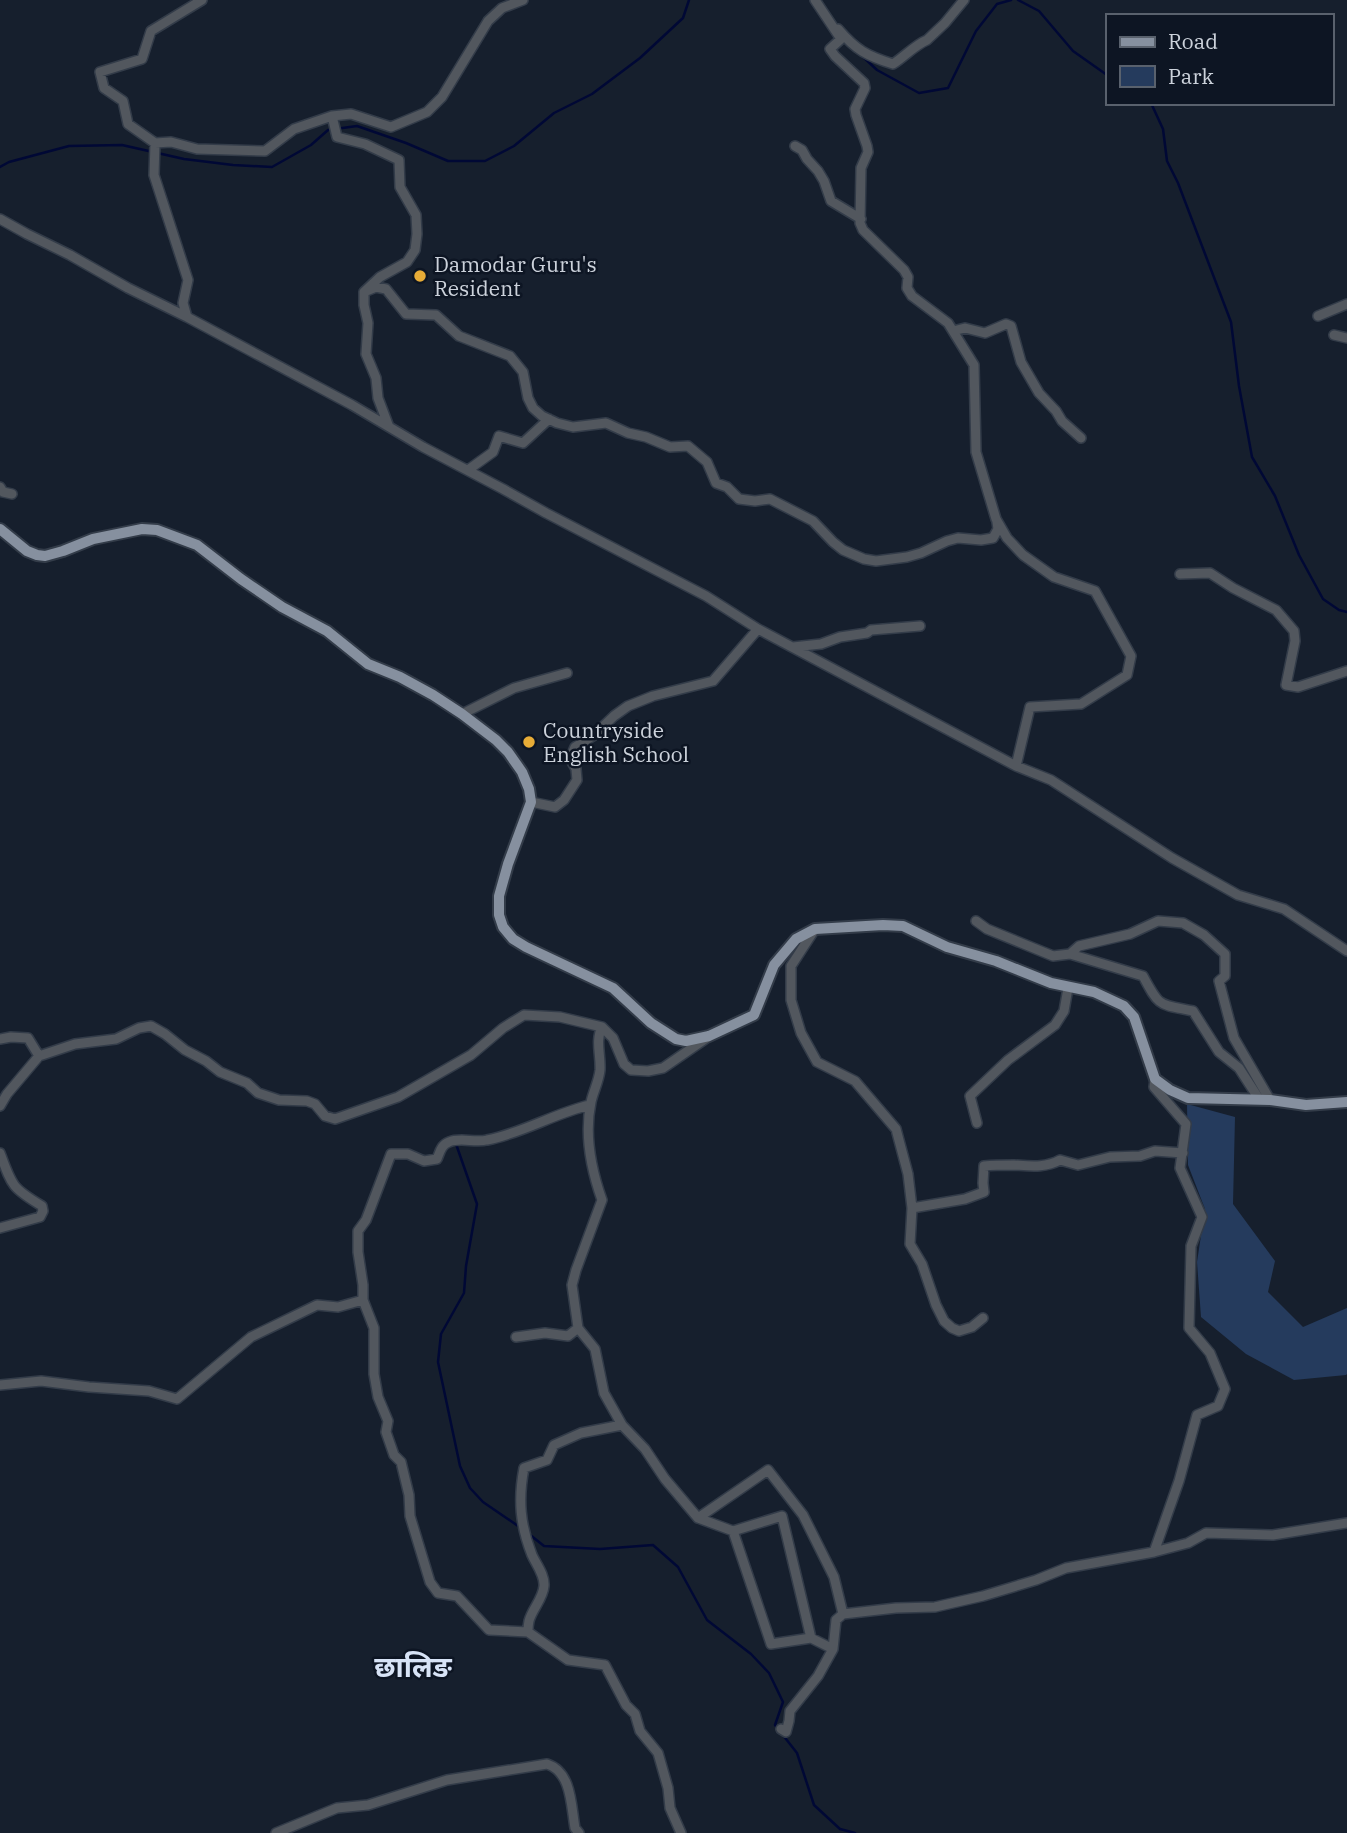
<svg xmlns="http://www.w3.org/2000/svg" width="1347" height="1833" font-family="'IBM Plex Serif','Noto Sans Devanagari',serif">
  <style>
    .green { fill: #253b5d }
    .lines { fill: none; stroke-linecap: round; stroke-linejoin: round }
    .stream { stroke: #000835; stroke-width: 2.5 }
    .minor-casing { stroke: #333c49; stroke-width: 12 }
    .major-casing { stroke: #333c49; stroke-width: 14 }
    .minor { stroke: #52575e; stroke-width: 9 }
    .major { stroke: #86909f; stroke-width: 10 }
    .poi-dot { fill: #e7ac37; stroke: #0d1523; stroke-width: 2.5 }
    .labels { text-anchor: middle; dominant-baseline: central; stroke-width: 5; stroke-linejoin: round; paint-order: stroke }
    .poi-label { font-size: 21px; fill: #ccd2db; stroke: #0d1523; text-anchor: start }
    .district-label { font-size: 28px; font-weight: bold; fill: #d7e3f6; stroke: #0d1523 }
  </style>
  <rect width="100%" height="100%" fill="#161f2d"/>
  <path class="green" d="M1187 1104 1235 1117 1233 1204 1275 1261 1268 1292 1303 1327 1347 1308V1374L1346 1375 1294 1380 1246 1354 1201 1317 1197 1262 1205 1209 1188 1165Z"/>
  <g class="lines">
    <path class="stream" d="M1018 0 1039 11 1073 51 1107 75
      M861 55 877 70 919 93 948 88 976 31 997 4 1011 0
      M1151 103 1163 129 1167 161 1178 183 1231 322 1239 386 1252 457 1275 496 1299 555 1323 599 1339 610 1347 612
      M0 167 9 162 69 146 122 145 184 159 233 165 272 167 311 145 328 130 357 126 406 143 448 161H485L514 146 554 113 592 94 640 58 683 18 689 0
      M456 1144 477 1204 466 1266 464 1293 441 1334 438 1362 460 1466 470 1488 483 1502 521 1528
      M529 1534 544 1546 600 1549 653 1545 678 1567 707 1620 751 1654 769 1673 783 1702 775 1725 797 1753 814 1805 840 1829 855 1833"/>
    <g class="minor-casing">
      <path id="minor" d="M815 0 841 39 830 49 835 56 864 83 865 88 855 109 856 115 867 146 868 152 861 168 860 223 863 230 904 270 908 277 907 288 912 296 948 323 974 365 976 452 996 519 1007 538 1023 555 1054 577 1095 591 1131 656 1127 675 1081 704 1030 707 1016 766
        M838 29C856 50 867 56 893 64 904 57 915 45 927 40L945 23 964 0
        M332 116 337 137 365 144 399 160 400 187 416 215 417 234 415 250 407 262 380 277 364 292V305L368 323 366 354 376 378 378 398 389 427
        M155 143 171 142 197 149 265 151 294 129 332 116 351 114 391 127 427 112 442 97 488 21 502 8 523 0
        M795 146 802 150 807 159 818 171 824 181 831 201 861 219
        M0 219 27 234 70 255 128 288 187 317 352 405 423 447 503 489 546 513 706 596 758 629 1016 766 1051 780 1172 858 1238 895 1284 909 1347 951
        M364 292 376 287 386 289 406 314 436 315 459 336 510 356 523 372 528 398 533 408 542 416 557 423 573 427 606 423 628 433 646 437 670 447 688 446 707 462 716 483 727 487 739 499 755 501 770 499 813 521 833 542 843 550 864 559 876 561 907 557 921 553 947 541 958 538 981 540 993 538 998 529 997 522
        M1318 316 1347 304
        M187 317 183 303 188 280 154 175 155 143 128 124 123 101 104 88 100 72 142 59 151 31 202 0
        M953 331 965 328 985 333 1006 324 1011 326 1021 362 1039 393 1056 411 1062 421 1081 438
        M1334 335 1347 338
        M468 470 493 452 499 436 523 443 549 419
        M0 487 3 492 12 494
        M1180 574 1210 573 1233 588 1276 610 1294 631 1295 641 1286 685 1298 687 1347 671
        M793 647 821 644 840 637 867 633 871 630 920 626
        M462 714 514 688 567 673
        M531 802 555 807 564 800 577 780 576 769 572 762V754L575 747 593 736 614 716 628 706 653 696 713 681 758 629
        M976 921 987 929 1053 956 1070 954 1143 976C1160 1008 1159 1004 1193 1011L1219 1052 1239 1068 1259 1099
        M815 929 791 966V1000L801 1033 817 1062 855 1081 896 1129 908 1174 912 1208 910 1244 922 1264 936 1305 944 1321 952 1328 959 1331 972 1327 983 1318
        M1070 954 1079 946 1130 934 1158 921 1183 923 1204 935 1225 954V976L1219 981 1234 1038 1270 1100
        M602 1027C595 1041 601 1055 600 1070 599 1081 593 1092 591 1102 584 1135 591 1169 602 1200L576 1270 572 1285 578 1328 595 1349 604 1393 622 1425 645 1449 665 1479 698 1518 733 1531 782 1516 811 1638 771 1644 733 1531
        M0 1039 11 1037 28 1038 39 1056 7 1094 0 1106
        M39 1056 75 1044 116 1039 139 1028 151 1026 165 1034 185 1050 206 1061 220 1072 247 1083 258 1093 279 1100 307 1101 315 1104 325 1116 335 1119 398 1097 471 1055 503 1028 524 1015 560 1017 602 1027 613 1038 624 1064 631 1070 648 1071 663 1068 708 1037
        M977 1123 970 1096 1008 1060 1055 1025 1064 1011 1068 988
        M0 1153C12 1186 12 1188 42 1206L43 1211 40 1217 0 1228
        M912 1208 965 1199 984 1192 983 1183 984 1166C994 1165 1004 1165 1014 1165 1031 1166 1045 1168 1060 1160L1078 1165 1110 1157 1140 1156 1155 1151 1183 1153
        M363 1300 374 1328V1374L378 1397 388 1421 386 1432 394 1455 401 1462 409 1495 410 1516 430 1582 438 1593 457 1596 489 1630 528 1632 568 1660 605 1665 626 1705 635 1714 640 1731 658 1753 668 1788 670 1808 681 1833
        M516 1337 545 1333 568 1336 578 1328
        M0 1385 41 1381 89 1387 149 1391 177 1399 251 1337 317 1305 338 1307 363 1300V1285L358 1252V1231L366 1220 391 1154H408L424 1161 437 1159C440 1152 441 1145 449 1142 460 1137 475 1143 487 1140 523 1133 555 1113 590 1105
        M698 1518 768 1470 803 1515 834 1577 843 1614
        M1154 1552 1188 1543 1206 1533 1273 1535 1347 1523
        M528 1632C528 1629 528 1625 529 1621 532 1609 543 1599 544 1586 545 1575 536 1564 532 1555 520 1525 518 1499 524 1468L547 1460 554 1445 581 1433 622 1425
        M811 1638 833 1649 836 1620 843 1614 896 1608 935 1607 983 1596 1036 1580 1066 1568 1154 1552 1179 1481 1197 1415 1218 1406 1225 1389 1210 1353 1189 1328 1191 1246 1202 1217 1180 1168 1186 1124 1154 1087 1155 1079
        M781 1729 786 1732 789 1721 790 1711 818 1676 833 1649
        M276 1833 337 1808 368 1805 447 1780 547 1764C572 1772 571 1806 575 1828L579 1833"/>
    </g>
    <g class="major-casing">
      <path id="major" d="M0 529 27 551 37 555 45 556 63 551 93 539 142 529 157 530 197 545 241 579 282 607 327 631 368 664 400 677 433 695 462 714 496 740 508 752 522 772 529 789 531 802 508 864 499 896V915L503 927 513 939 526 947 613 988 651 1023 676 1039 686 1041 709 1036 754 1015 774 965 796 939 815 929 883 925 903 926 947 947 996 961 1051 983 1094 992 1124 1006 1134 1017 1155 1079 1170 1090 1188 1098 1270 1100 1306 1105 1347 1102"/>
    </g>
    <use href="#minor" class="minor"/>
    <use href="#major" class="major"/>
  </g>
  <g class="poi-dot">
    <circle cx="420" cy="276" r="7"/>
    <circle cx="529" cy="742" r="7"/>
  </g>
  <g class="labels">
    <g class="poi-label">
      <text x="434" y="264">Damodar Guru's<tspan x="434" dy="24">Resident</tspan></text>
      <text x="543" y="730">Countryside<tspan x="543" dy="24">English School</tspan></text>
    </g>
    <g class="district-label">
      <text x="413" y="1666">छालिङ</text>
    </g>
  </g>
  <rect x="1106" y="14" width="228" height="91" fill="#0d1523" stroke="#59616d" stroke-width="2"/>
  <rect x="1120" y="37" width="35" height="10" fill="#86909f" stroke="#59616d" stroke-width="2"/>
  <text x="1168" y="49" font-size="21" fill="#ccd2db">Road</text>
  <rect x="1120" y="66" width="35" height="21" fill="#253b5d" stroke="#59616d" stroke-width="2"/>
  <text x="1168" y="84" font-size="21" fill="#ccd2db">Park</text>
</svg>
